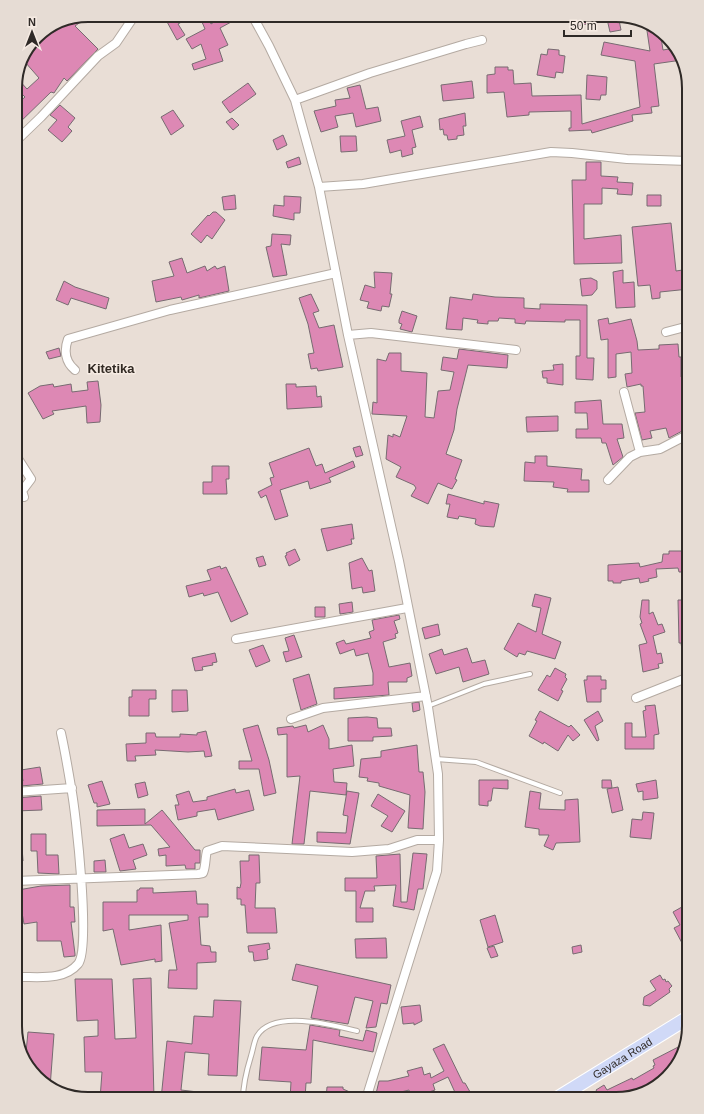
<svg xmlns="http://www.w3.org/2000/svg" width="704" height="1114" font-family="Helvetica,sans-serif">
  <style>
    .building { fill: #dd88b4; stroke: #776b71 }
    .lines { fill: none; stroke-linecap: round; stroke-linejoin: round }
    .lane-casing { stroke: #b4aaa2; stroke-width: 6 }
    .street-casing { stroke: #b4aaa2; stroke-width: 10 }
    .primary-casing { stroke: #fff; stroke-width: 15 }
    .lane { stroke: #fff; stroke-width: 4 }
    .street { stroke: #fff; stroke-width: 8 }
    .primary { stroke: #d0d9f7; stroke-width: 13 }
    .labels { text-anchor: middle; dominant-baseline: central; stroke-width: 3; stroke-linejoin: round; paint-order: stroke }
    .street-label { font-size: 11px; fill: #2f2a27; stroke: #f6ebe3 }
    .quarter-label { font-size: 13px; font-weight: bold; fill: #322a24; stroke: #f6ebe3 }
    .rim { fill: none; stroke: #2f2a27; stroke-width: 2 }
  </style>
  <rect width="100%" height="100%" fill="#e9ded6"/>
  <path class="building" d="M90 15 75 26 98 49 67 81 64 78 54 93 51 92 15 127V106L25 97 15 87 17 78 27 89 39 78 25 62 31 48 57 29 54 25 60 20Z
    M176 15H194L178 24 185 35 177 40 166 20Z
    M199 15H207L211 24 225 15H229L233 21 220 28 228 45 219 49 223 61 194 70 192 64 206 59 201 44 192 49 186 39 205 29Z
    M571 15H618L621 30 610 32 607 19 574 27Z
    M646 24 656 27 660 31 663 50 675 48 681 56 682 60 654 64 659 106 651 107 652 113 632 115 633 121 592 133 591 130 569 131V128H571V111L529 112V115L507 117 504 92 487 93V75L495 74V67H508V70H513L514 84 531 83 532 96 581 95 582 124 640 107 635 61 601 55 604 42 650 51Z
    M548 49 559 50V55L565 56 563 73 556 72 555 78 537 75 541 54 547 55Z
    M587 75 607 77 606 95H601L600 100 586 99Z
    M472 81 474 98 443 101 441 85Z
    M248 83 256 94 230 113 222 102Z
    M360 85 366 109 378 107 381 121 356 127 353 113 335 116 338 127 321 132 314 111 336 106 335 100 350 98 347 88Z
    M60 105 75 118 68 127 72 131 62 142 48 130 57 120 50 115Z
    M173 110 184 126 171 135 161 117Z
    M465 113 466 126H463L464 135 457 136V139L448 140 447 135H444L443 129 440 130 439 119Z
    M420 116 423 127 412 130 416 147 412 148 413 154 402 157 401 150 390 153 387 140 405 136 401 121Z
    M232 118 239 125 233 130 226 122Z
    M283 135 287 145 277 150 273 140Z
    M340 136H356L357 151 341 152Z
    M299 157 301 164 288 168 286 162Z
    M586 162H601V176L618 177 617 182 633 183 632 195 617 194 618 189 602 188V204H584V239L621 235 622 263 574 264 572 180H586Z
    M235 195 236 209 224 210 222 197Z
    M647 195H661V206H647Z
    M284 196 301 197 300 213H294V220L273 216 274 205 284 206Z
    M213 212H216L225 220 212 239 207 235 201 243 191 234 208 215 209 216Z
    M671 223 676 271 689 269V289L660 292V298L652 299 650 285 638 286 632 227Z
    M272 234 291 235 290 245 281 244 287 275 273 277 266 247 271 246Z
    M182 258 187 273 205 266 207 271 215 266 217 269 225 266 229 291 199 298V295L182 300 181 297 156 302 152 281 174 276 169 262Z
    M623 270V283L634 282 635 307 616 308 613 272Z
    M374 272 392 273 390 294H392L389 307 382 306 381 311 367 308 369 302 360 300 365 285 375 288Z
    M591 278 597 281V289L592 295 582 296 580 279Z
    M64 281 75 287 109 298 106 309 71 298 68 305 56 300Z
    M311 294 319 311 313 313 319 328 334 325 343 367 318 371 317 368 311 369 308 354 314 353 308 324 299 298Z
    M473 294 495 297 524 298V308L540 309V304L587 305V358H594L593 380 576 379V356H580V320H565V322L526 321 525 324 515 323V319L499 318 498 321H488V324L477 323 478 320 463 318 462 330 446 329 450 297 472 300Z
    M402 311 417 316 412 332 400 329 402 324 399 323V320Z
    M608 318 609 324 631 319 637 341 638 350 659 349V345L678 344 679 357H681V377H689V424L686 425V429L669 438 666 428 650 431 652 438 642 440 635 413 645 412 643 386H641V384L627 387 625 374 632 373 631 352 616 354V377L608 378V339L601 340 598 320Z
    M59 348 61 356 49 359 46 352Z
    M459 349 508 355 507 368 468 365 457 409 454 430 446 454 462 460 455 479 457 480 452 489 438 483 428 504 411 496 416 488 414 485 396 477 401 467 386 459 388 435 393 437V434L400 437 407 416 372 414 373 402 377 403V359L386 361 389 353H401V371L427 373 425 417 434 418 438 391 450 390 454 372 441 370 443 357 457 359Z
    M563 364V385L547 383V378H543L542 371 554 370 553 365Z
    M98 381 101 405 100 422 87 423 86 406 52 411 54 414 43 419 28 393 40 386 53 384 54 387 71 384 72 392 88 390 87 382Z
    M286 384H296V387L316 386 317 397 321 396 322 407 287 409Z
    M601 400 603 424H622L624 438 617 439 623 457 613 465 606 443H602L601 438H576V429H588L587 413H575V402Z
    M558 416V431L527 432 526 417Z
    M360 446 363 455 356 457 353 448Z
    M309 448 316 466 322 464 325 473 353 461 355 467 329 478 331 482 310 489 308 481 280 490 288 516 275 520 266 495 261 498 258 492 272 485 270 478 274 477 269 463Z
    M535 456H547V466L582 469 581 480H589V492H567L568 489 553 487 554 482 524 481 525 462 535 463Z
    M212 466H229V479H226L227 494H203V482H212Z
    M448 494 484 504V501L499 504 494 527 480 526 475 524 476 519 459 516 458 519 447 517 450 504H446Z
    M352 524 354 539H351L352 544 327 551 321 529Z
    M295 549 300 560 289 566 285 556 287 555 286 553Z
    M669 551H688L689 572H679L678 568 656 569 657 577 648 579 649 581 640 583 639 578 621 581V583H613V581H608V565L639 563 640 567 662 562 663 554H669Z
    M263 556 266 565 259 567 256 558Z
    M362 558 369 571 372 570 375 591 363 593 362 587 352 589 349 563Z
    M220 566 221 569 226 567 248 614 231 622 218 592 204 596 203 593 189 597 186 586 211 580 207 570Z
    M535 594 551 598 542 634 561 642 555 659 527 651 525 655 519 653 517 657 504 649 518 623 536 632 541 608 532 606Z
    M642 600H649V614L653 612 658 625 662 624 665 632 653 636 657 654 661 653 663 663 658 664 659 668 643 672 639 645 647 643 640 624 642 623 640 617Z
    M678 600H687L689 668 685 669 681 643H679Z
    M352 602 353 612 340 614 339 604Z
    M315 607H325V617H315Z
    M399 615 400 619 394 621 398 633 395 634 396 638 383 642 389 667 410 663 412 676 407 678V682H388L389 695 334 699V688L373 685V673L368 653 356 656 354 649 340 654 336 643 344 640 346 644 371 638 369 632 374 630 372 620Z
    M438 624 440 635 425 639 422 628Z
    M294 635 302 657 286 662 283 652 289 651 285 638Z
    M263 645 270 661 256 667 249 650Z
    M467 648 472 663 485 660 489 674 463 682 459 667 436 674 429 654 442 649 444 655Z
    M215 653 217 662 212 663 213 665 202 667 203 670 195 671 192 658Z
    M555 668 566 674 565 677 567 679 561 690 563 691 558 701 538 690 547 675 550 677Z
    M309 674 317 704 301 710 293 679Z
    M587 676H601V680H606V689H601V702H587L584 680H587Z
    M132 690H156V699H149V716H129V697H132Z
    M172 690H187L188 711 172 712Z
    M419 702 420 710 413 712 412 703Z
    M655 705 659 734 654 735V749H625V723H632V737H646L643 711 646 710 645 706Z
    M540 711 569 727 571 725 580 735 573 741 568 735 558 751 544 742 543 744 529 736 537 721 535 720Z
    M598 711 603 721 595 726 599 740 597 741 584 720Z
    M367 717 377 718 378 728H391L392 736 373 737V741H348V718Z
    M258 725 269 760 276 793 264 796 259 769H239V761H252L243 729Z
    M306 725 308 732 323 725 329 739V749L352 745 354 766 333 769 334 782 347 783 346 795 310 791 304 844H292L300 776 287 777V734L278 735 277 728 293 726 294 728Z
    M206 731 212 756 205 757 204 751 188 752 155 750 156 755 135 756 136 761H127L126 744 146 743V733H155L156 737H180V734L197 735V733Z
    M417 745 419 772H423L425 792 423 829 408 828 410 795 379 786V783L367 781 368 778 359 777 361 759 381 757V751Z
    M40 767 43 784 21 786 20 781H23L21 770Z
    M479 780H508V789L493 788 491 801H488V806L479 805Z
    M602 780H611L612 788H602Z
    M656 780 658 798 643 800V791L638 792 636 784Z
    M102 781 110 804 97 807V803H94L88 785Z
    M145 782 148 795 138 798 135 784Z
    M618 787 623 810 612 813 607 789Z
    M235 789 236 793 249 790 254 810 218 820 215 809 197 812V816L178 820 175 805H179L176 795 189 791 193 802 207 800V797Z
    M347 791 359 793 350 844 317 842V832L346 833 348 816 343 815Z
    M530 791 541 793 539 809 565 810V800L578 799 580 842 556 843 553 850 544 846 549 835H539V829L525 827Z
    M378 794 405 811 392 832 381 826 388 816 371 806Z
    M41 796 42 810 15 811V798Z
    M145 809V824L162 810 195 850H200V863H195V869H186L185 865 166 866V855L159 856 158 849 170 847 151 825 97 826V810Z
    M643 812 654 813 651 839 630 837 632 819 642 820Z
    M31 834H46V855H58L59 874 38 873 37 851H31Z
    M124 834 129 848 143 844 147 855 133 860 136 869 120 871 110 839Z
    M15 847H22L23 861 15 862Z
    M413 853 427 854 423 889H418L414 910 393 906 396 885 374 886 375 891H365L360 908H373V922H356V891H345V878H377L376 856 400 854 401 902H407Z
    M249 855H259L260 883H256L255 908H275L277 933H247L245 905H241V899H237V887L240 888 241 883 240 861H249Z
    M105 860 106 872H94V861Z
    M70 885V907H74L75 922H71L75 954V956L64 957 61 941H37V922L24 924 18 890 41 886Z
    M140 888H153V893L196 891 197 904H208V917H199L201 945 210 946 211 952H216V962L197 963V989L168 988 169 970H177L169 923 188 920V915H129V930L161 925 162 961 155 962V959L121 965 113 929 103 931V902H137V890H139Z
    M689 903V940L682 943 674 928 680 925 673 912Z
    M495 915 503 942 488 947 480 920Z
    M386 938 387 958H356L355 939Z
    M269 943 270 949 267 950 268 959 254 961 253 952H249L248 946Z
    M581 945 582 952 573 954 572 947Z
    M494 946 498 956 491 958 487 948Z
    M296 964 391 985 387 1004 381 1003 376 1027 366 1028 373 1001 355 997 348 1024 311 1018 318 986 292 980Z
    M660 975 663 980 665 979 666 982 668 981 672 986 669 989 670 992 650 1006 643 1005 644 997 656 990 650 981Z
    M151 978 154 1099H100L102 1072H85L84 1037 98 1036V1020L77 1021 75 979H112L115 1039 136 1038 133 979Z
    M214 1000 241 1001 237 1076 208 1075 209 1054 185 1052 181 1090 198 1092 197 1099H161L167 1041 192 1044 194 1016 213 1017Z
    M420 1005 422 1021 414 1025V1023L403 1024 401 1007Z
    M310 1025 340 1030 339 1036 363 1041 366 1030 377 1033 373 1052 313 1040 311 1083H306L305 1099H290L291 1082 259 1080 262 1047 306 1050Z
    M28 1032 54 1034 50 1088 25 1062Z
    M444 1044 463 1083H465L474 1099H458L448 1077 433 1084 435 1090 411 1098 409 1090 389 1095V1098H375L379 1081H388L409 1076 407 1071 422 1067 424 1075 430 1073 431 1078 444 1071 433 1049Z
    M684 1044 679 1063 662 1079 639 1092 640 1093 616 1099H601L596 1090 604 1085 607 1090 632 1078 633 1080 654 1068 653 1066 655 1065 653 1060Z
    M327 1087H343V1089L361 1097V1099H326Z"/>
  <g class="lines">
    <g class="lane-casing">
      <path id="lane" d="M428 706 484 684 530 674
        M436 759 476 762 560 793
        M243 1099C243 1086 247 1069 251 1056 253 1050 254 1041 257 1036 273 1009 333 1025 357 1031"/>
    </g>
    <g class="street-casing">
      <path id="street" d="M252 15 269 46 295 100 319 187 348 335 399 561 428 707 438 774 439 840 437 871 366 1099
        M295 100 370 73 466 44 482 40
        M15 142 41 117 98 56 116 43 135 15
        M319 187 363 184 551 152 572 153 627 159 689 161
        M666 332 689 326
        M348 335 371 333 516 350
        M75 370C65 362 64 350 68 339L170 310 336 273
        M624 392 640 452
        M15 454 31 479 22 491 24 497
        M608 480 630 457 640 452 660 449 689 434
        M236 639 407 608
        M636 698 689 677
        M291 719 323 708 426 696
        M15 792 72 788
        M15 881 198 874 203 873C206 866 205 858 207 851L222 846 352 852 389 849 417 840H439
        M15 977C35 976 63 982 78 964 91 949 76 812 71 787 68 769 65 751 61 733"/>
    </g>
    <g class="primary-casing">
      <g id="primary">
        <path id="s1" d="M556 1099 689 1017"/>
      </g>
    </g>
    <use href="#lane" class="lane"/>
    <use href="#street" class="street"/>
    <use href="#primary" class="primary"/>
  </g>
  <g class="labels">
    <g class="street-label">
      <text stroke="none"><textPath href="#s1" startOffset="78">Gayaza Road</textPath></text>
    </g>
    <g class="quarter-label">
      <text x="111" y="368">Kitetika</text>
    </g>
  </g>
  <path d="M0 0H704V1114H0ZM88 22H616A66 66 0 0 1 682 88V1026A66 66 0 0 1 616 1092H88A66 66 0 0 1 22 1026V88A66 66 0 0 1 88 22Z" fill="#e6dcd4" fill-rule="evenodd"/>
  <path class="rim" d="M88 22H616A66 66 0 0 1 682 88V1026A66 66 0 0 1 616 1092H88A66 66 0 0 1 22 1026V88A66 66 0 0 1 88 22Z"/>
  <g transform="translate(32 32)" stroke="#f6ebe3" stroke-width="3" paint-order="stroke">
  <path d="M0-3L7 15L0 10L-7 15Z" fill="#2f2a27"/>
  <text y="-6" font-size="11" font-weight="bold" text-anchor="middle" fill="#2f2a27">N</text>
  </g>
  <path d="M564 30v6h67v-6" fill="none" stroke="#2f2a27" stroke-width="2"/>
  <text x="570" y="30" font-size="12" fill="#2f2a27" stroke="#f6ebe3" stroke-width="3" paint-order="stroke">50 m</text>
</svg>
